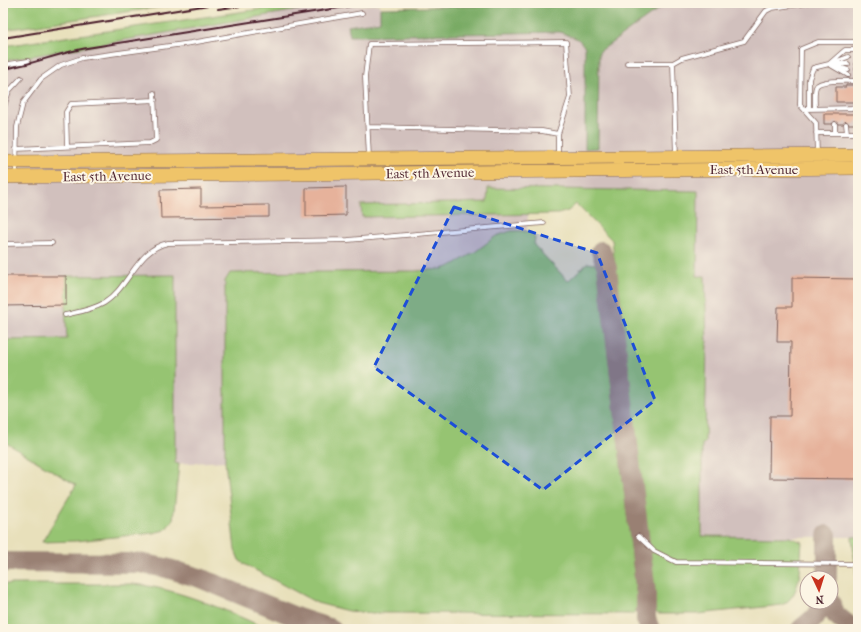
<svg xmlns="http://www.w3.org/2000/svg" width="861" height="632" font-family="'IM FELL French Canon',serif">
  <style>
    .industrial { fill: #d1c0bd }
    .green { fill: #96c472; stroke: #70724e }
    .forest { fill: #78aa64; stroke: #616448 }
    .lines { fill: none; stroke-linecap: round; stroke-linejoin: round }
    .taxiway { stroke: #998073; stroke-width: 20 }
    .building { fill: #e6b29b }
    .lane-casing { stroke: #81635d; stroke-width: 5.5 }
    .primary-casing { stroke: #81635d; stroke-width: 14 }
    .lane { stroke: #fff; stroke-width: 4 }
    .primary { stroke: #efc469; stroke-width: 13 }
    .rail { stroke: #4a1f2b; stroke-width: 2 }
    .marked { fill: #1d4ed8; fill-opacity: 0.2; stroke: #1d4ed8; stroke-width: 3; stroke-dasharray: 8 5; stroke-linejoin: round }
    .labels { text-anchor: middle; dominant-baseline: central; stroke-width: 4; stroke-linejoin: round; paint-order: stroke }
    .street-label { font-size: 13px; fill: #4a1f2b; stroke: #fcf5e5 }
  </style>
  <rect width="100%" height="100%" fill="#fcf5e5"/>
  <filter id="ink" filterUnits="userSpaceOnUse"><feTurbulence type="fractalNoise" baseFrequency=".025" numOctaves="2"/><feDisplacementMap in="SourceGraphic" scale="8" xChannelSelector="R" yChannelSelector="G"/><feConvolveMatrix kernelMatrix="1 2 1 2 8 2 1 2 1" color-interpolation-filters="sRGB"/></filter>
  <filter id="wash" filterUnits="userSpaceOnUse"><feTurbulence type="fractalNoise" baseFrequency=".012" numOctaves="4" result="noise"/><feDisplacementMap in="SourceGraphic" scale="16" xChannelSelector="R" yChannelSelector="G"/><feGaussianBlur stdDeviation="0.9" result="paint"/><feColorMatrix in="noise" values="0 0 0 0 0 0 0 0 0 0 0 0 0 0 0 0 0 1.4 0 .05"/><feComposite in="paint" operator="in"/></filter>
  <g filter="url(#wash)">
    <rect width="100%" height="100%" fill="#e8e0bb"/>
    <path class="industrial" d="M667 3H858V537H702V443H705L707 343 705 276H697L698 191 488 189V202L362 205V217L528 214 527 231H511L460 262 442 269 416 271 230 273 225 281V461L175 464V318L130 275 66 276 67 339 3 340V61L309 8 380 4V21L348 26 560 32 578 39 585 47V148H597L599 52Z"/>
    <path class="green" d="M3 3H188L3 30Z
      M267 8H309L3 61V46Z
      M488 188 698 191 697 276H705L707 343 705 443 702 444V536L789 537 802 542C800 562 803 595 782 605L698 614H658L655 611 612 240 576 204 568 211 558 214 362 217 361 205 487 202Z
      M511 231C520 231 530 229 535 238L534 245 568 281 587 263 595 264 598 268 638 607 634 614 373 613 348 611 317 603 244 564 239 560 235 550 225 461V281L230 273 416 271 442 269 451 266 475 252 496 236Z
      M175 275V463L179 464 173 520 165 530 153 533 76 541 42 542 76 485 3 441V340L67 339 65 305H66V276Z
      M852 537H858V593V591Z
      M3 584H134C179 589 226 610 267 629H3Z"/>
    <path class="forest" d="M605 3H667L599 52 598 148 585 149V47L578 39 560 32 350 36 348 26 380 21V8Z"/>
    <g class="lines">
      <path class="taxiway" d="M601 251 607 268 646 593V619L650 629
        M3 562 139 563 166 568 200 578 298 618 332 629
        M827 578V535
        M830 602 836 615 853 629
        M801 629 815 617 824 602"/>
    </g>
    <g id="blocks">
      <path class="building" d="M846 85H858V102H836V87H846Z
        M824 114H858V120L854 124H849L846 121 843 124H838L835 121 832 124H824Z
        M346 187V215L306 216V188Z
        M201 189V206L269 205V217L161 218 160 190Z
        M3 276H66V305L3 306Z
        M792 278 858 279V479L769 478 770 416H790L791 342H777L778 307H792Z"/>
    </g>
  </g>
  <g filter="url(#ink)">
    <use href="#blocks" fill-opacity="0" stroke="#81635d" stroke-width="1"/>
    <g class="lines">
      <g class="lane-casing">
        <path id="lane" d="M857 57H858
          M627 63H673L676 156
          M673 63 682 58 744 41 766 11 772 8 807 3
          M832 63 848 57
          M829 64 845 50H858
          M834 64H848
          M857 64H858
          M3 65 28 61
          M836 66 848 70
          M857 69H858
          M857 75 858 74
          M9 91 21 78
          M3 92 9 91 3 110
          M806 109 858 108
          M809 109V79L813 68 829 64 848 75
          M815 109C815 102 814 92 816 87 819 79 850 81 858 81
          M858 123V133
          M835 124V133
          M846 124 847 133
          M368 127 542 131 558 134
          M816 133H858
          M67 146 66 112 71 104 155 100
          M16 149 150 143 156 140 154 93
          M817 154 816 123 800 105 801 49 818 42H858
          M369 157 365 77 369 44 566 42 570 97 558 134V156
          M16 175 17 127 23 103 41 79 61 65 82 58 191 43 362 13
          M3 244 52 243
          M65 315C78 312 92 310 104 303 129 288 137 249 168 243L348 240 544 223
          M638 536 654 551 676 562 858 564"/>
      </g>
      <g class="primary-casing">
        <path id="primary" d="M3 162 858 155
          M3 177 858 168"/>
      </g>
      <use href="#lane" class="lane"/>
      <use href="#primary" class="primary"/>
      <path class="rail" d="M218 9 264 3
        M3 38 221 3
        M3 69C32 65 58 53 87 48L351 6 402 3"/>
    </g>
  </g>
  <path class="marked" d="M454 207 597 253 655 400 543 490 374 367Z"/>
  <g class="labels">
    <g class="street-label">
      <text x="754" y="169">East 5th Avenue</text>
      <text transform="translate(430 173) rotate(-1)">East 5th Avenue</text>
      <text transform="translate(107 176) rotate(-1)">East 5th Avenue</text>
    </g>
  </g>
  <rect width="861" height="632" fill="none" stroke="#fcf5e5" stroke-width="16"/>
  <g transform="translate(819 590) rotate(176)"><circle r="19" fill="#fcf5e5" stroke="#b59f9b"/>
  <path d="M0-3L7 15L0 10L-7 15Z" fill="#c8321e"/>
  <text y="-6" font-size="11" font-weight="bold" text-anchor="middle" fill="#4a1f2b">N</text>
  </g>
</svg>
